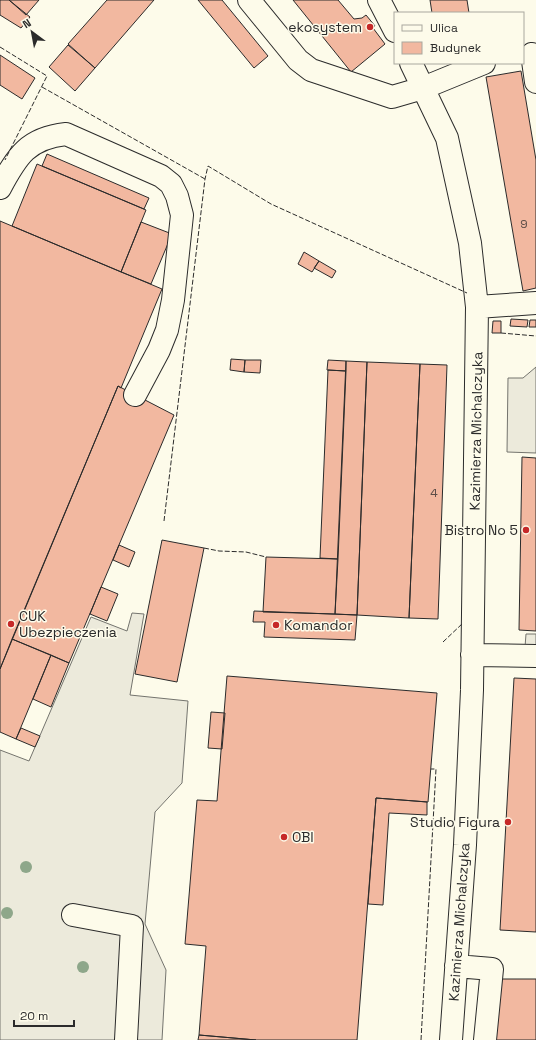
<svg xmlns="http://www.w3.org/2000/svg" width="536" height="1040" font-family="'Space Grotesk',sans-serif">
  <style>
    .parking { fill: #eceadb; stroke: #74746e }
    .building { fill: #f2b8a0; stroke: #2b2b2b }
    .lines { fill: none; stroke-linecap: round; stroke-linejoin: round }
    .minor-casing { stroke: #2b2b2b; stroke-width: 24 }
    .minor { stroke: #fdfbea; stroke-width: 22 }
    .fence { stroke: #2b2b2b; stroke-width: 1; stroke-dasharray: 5 2; stroke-linecap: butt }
    .tree { fill: #8ea78a }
    .poi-dot { fill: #c62828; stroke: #fdfbea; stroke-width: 1.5 }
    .labels { text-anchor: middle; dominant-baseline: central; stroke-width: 3; stroke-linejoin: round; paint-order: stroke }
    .number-label { font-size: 12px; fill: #5d4e48 }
    .poi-label { font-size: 14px; fill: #2b2b2b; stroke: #fdfbea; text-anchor: end }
    .street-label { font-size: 14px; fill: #2b2b2b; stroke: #fdfbea }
  </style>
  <rect width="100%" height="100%" fill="#fdfbea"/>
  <path class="parking" d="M536 367V453L507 452 508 378H523Z
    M132 613 144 614 130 695 188 701 182 783 155 812 145 924 166 970 162 1040H0V750L29 761 91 617 127 631Z
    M526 634H536V648L525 647Z"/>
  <path class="building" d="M0 0H9L30 17 21 28 0 15Z
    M9 0H39L26 15Z
    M107 0H154L95 68 68 44Z
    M198 0H222L268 56 254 68Z
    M293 0H338L354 19 362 18 366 15 375 26 373 28 385 44 351 72Z
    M430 0H467L469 13H432Z
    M68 45 95 68 75 91 49 67Z
    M0 55 35 78 22 99 0 85Z
    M521 71 536 160V288L523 291 486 77Z
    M47 154 149 198 144 209 42 166Z
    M37 164 146 210 121 272 12 226Z
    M0 221 162 289 121 388 118 386 0 669Z
    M141 222 172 234 151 284 121 272Z
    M304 252 319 261 312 272 298 264Z
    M319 261 336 271 332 278 314 268Z
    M511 319 528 320 527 327 510 326Z
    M530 320H536V327H529Z
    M493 321H501V333H492Z
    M231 359 245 360 244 372 230 370Z
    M245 360H261L260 373 244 372Z
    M328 360 346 361V371L327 370Z
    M346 361 367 362 357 615 335 614Z
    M367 362 420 364 409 618 357 615Z
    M420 364 447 365 438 619 409 618Z
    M328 370 346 371 338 559 320 558Z
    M118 386 174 415 69 663 12 639Z
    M522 457 536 458V631L519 630Z
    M162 540 204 548 177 682 135 674Z
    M119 545 135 552 129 567 113 560Z
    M266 557 338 559 335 614 263 612Z
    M101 587 118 594 107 621 90 614Z
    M254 611 357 615 355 640 264 637 265 622H253Z
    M12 639 51 655 16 739 0 732V669Z
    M51 655 69 663 51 707 33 699Z
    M227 676 437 693 428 802 376 798 357 1040H256L199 1035 206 946 185 944 197 800 217 801Z
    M514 678 536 679V932L500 930Z
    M211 712 225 713 222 749 208 748Z
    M21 728 40 736 35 747 16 739Z
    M376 798 427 802V815L389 813 383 905 368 904Z
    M500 979H536V1040H495Z
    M199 1035 222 1037 256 1040H198Z"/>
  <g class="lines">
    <g class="minor-casing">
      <path id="minor" d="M249 0 298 60 311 70 392 97 423 88 484 63
        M379 0 395 31
        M532 54 536 82
        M411 63 447 138 470 243 477 307 472 690 465 845 451 1040
        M0 188C17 156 28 138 66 134L161 176 171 184 177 196 182 215 173 300 167 330 159 350 135 395
        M477 307 536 303
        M472 655 536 656
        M73 915 132 926 126 1040
        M456 966 492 969 485 1040"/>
    </g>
    <use href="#minor" class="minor"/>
    <path class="fence" d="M0 47 47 76 5 160
      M42 87 205 179
      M501 333 536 336
      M164 521 205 179 208 166 271 204 467 293
      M204 548 219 551 246 552 266 557
      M443 642 463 623
      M421 1040 436 769H431"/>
  </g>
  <g class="tree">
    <circle cx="26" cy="867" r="6"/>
    <circle cx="7" cy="913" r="6"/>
    <circle cx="83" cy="967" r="6"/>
  </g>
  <g class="poi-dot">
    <circle cx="370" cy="27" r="4"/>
    <circle cx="526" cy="530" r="4"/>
    <circle cx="11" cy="624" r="4"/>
    <circle cx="276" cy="625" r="4"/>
    <circle cx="508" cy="822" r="4"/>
    <circle cx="284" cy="837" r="4"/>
  </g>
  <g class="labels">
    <g class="number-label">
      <text x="524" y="224">9</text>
      <text x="434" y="493">4</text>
    </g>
    <g class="poi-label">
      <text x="362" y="27">ekosystem</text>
      <text x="518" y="530">Bistro No 5</text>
      <text x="19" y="616" text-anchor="start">CUK<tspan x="19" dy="16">Ubezpieczenia</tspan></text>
      <text x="284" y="625" text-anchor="start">Komandor</text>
      <text x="500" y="822">Studio Figura</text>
      <text x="292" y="837" text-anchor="start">OBI</text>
    </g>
    <g class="street-label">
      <text transform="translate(476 431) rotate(-89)">Kazimierza Michalczyka</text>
      <text transform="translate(459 922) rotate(-86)">Kazimierza Michalczyka</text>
    </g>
  </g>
  <rect x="394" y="12" width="130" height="52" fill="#fdfbea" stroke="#a9a89e"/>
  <rect x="402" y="25" width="20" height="6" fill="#fdfbea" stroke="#a9a89e"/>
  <text x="430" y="32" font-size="12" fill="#2b2b2b">Ulica</text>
  <rect x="402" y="42" width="20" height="12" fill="#f2b8a0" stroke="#a9a89e"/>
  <text x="430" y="52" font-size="12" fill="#2b2b2b">Budynek</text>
  <g transform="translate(32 32) rotate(328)" stroke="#fdfbea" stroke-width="3" paint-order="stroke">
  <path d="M0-3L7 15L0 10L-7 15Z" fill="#2b2b2b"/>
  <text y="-6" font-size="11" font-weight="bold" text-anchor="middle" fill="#2b2b2b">N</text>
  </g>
  <path d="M14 1020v6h60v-6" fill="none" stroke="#2b2b2b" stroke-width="2"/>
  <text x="20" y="1020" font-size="12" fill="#2b2b2b" stroke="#fdfbea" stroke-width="3" paint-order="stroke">20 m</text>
</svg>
